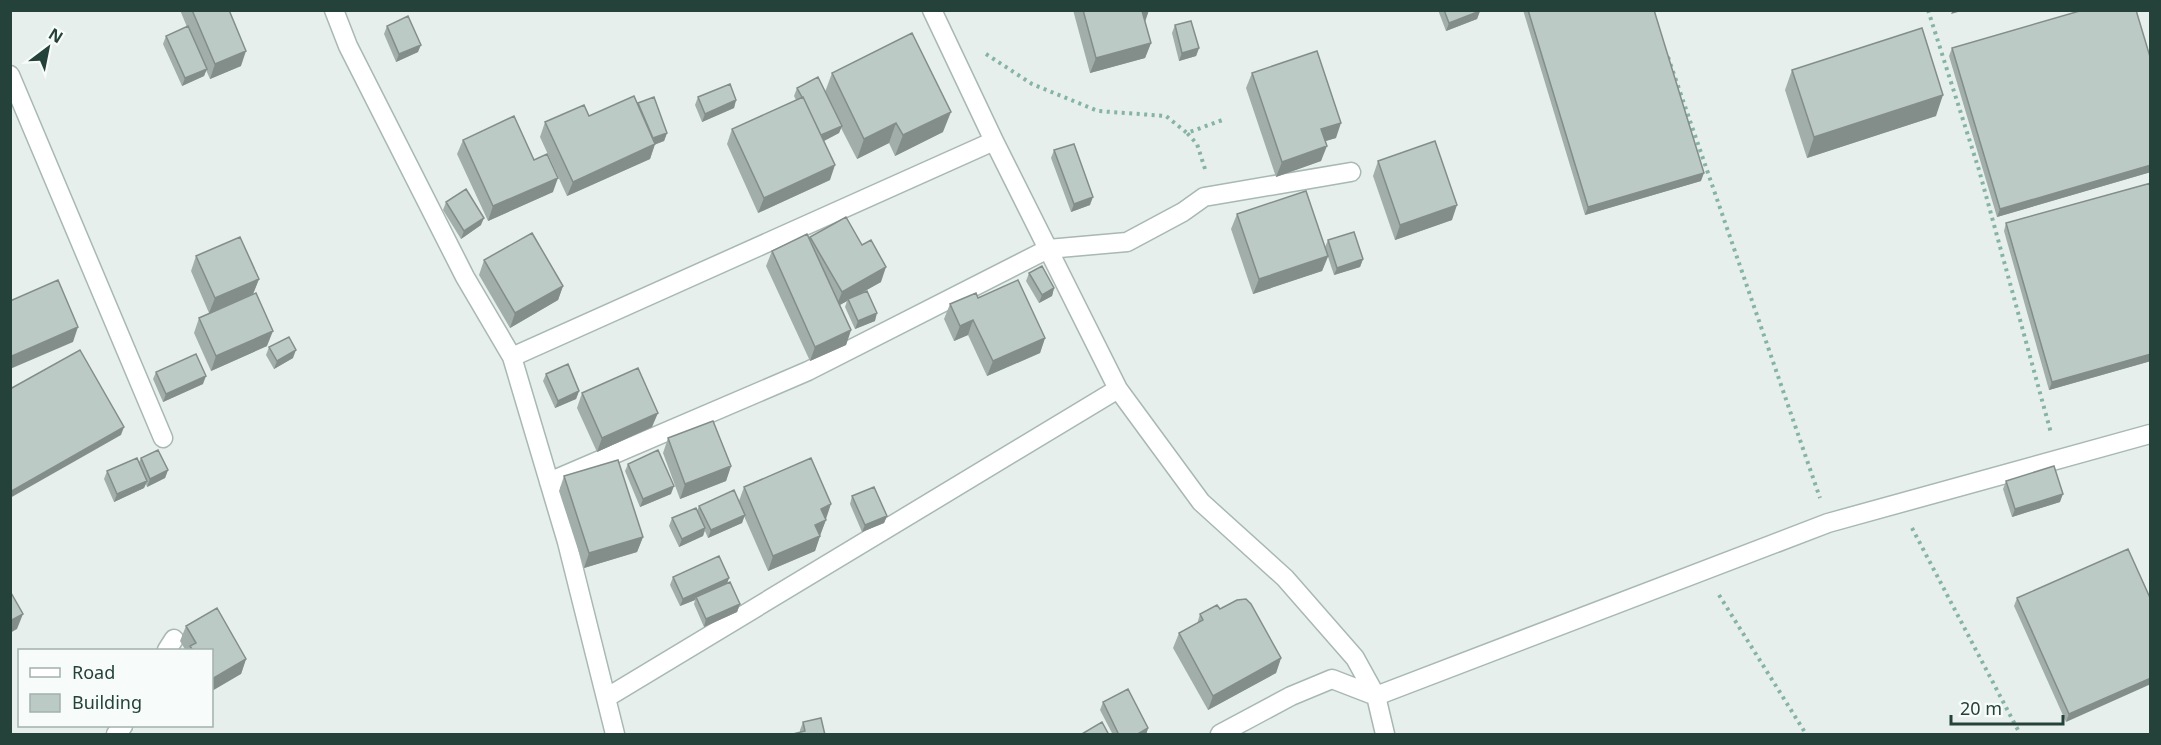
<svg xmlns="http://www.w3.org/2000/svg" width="2161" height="745" font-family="'Noto Sans',sans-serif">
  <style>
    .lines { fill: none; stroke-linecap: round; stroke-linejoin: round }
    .service-casing { stroke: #a8b8b2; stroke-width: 21 }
    .minor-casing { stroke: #a8b8b2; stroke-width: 21 }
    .path { stroke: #86b3a5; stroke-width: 4; stroke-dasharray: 3 4.5; stroke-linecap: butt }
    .service { stroke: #fff; stroke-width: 18 }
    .minor { stroke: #fff; stroke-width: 18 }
    .wall { fill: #a1aea9 }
    .shaded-wall { fill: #838d89 }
    .building { fill: #bbcac4; stroke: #838d89; stroke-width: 1.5 }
  </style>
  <rect width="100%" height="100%" fill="#e6efeb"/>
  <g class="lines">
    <g class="service-casing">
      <path id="service" d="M1048 249 1127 242 1183 212 1204 197 1351 172
        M167 650 174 639
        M116 734 123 726"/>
    </g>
    <g class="minor-casing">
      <path id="minor" d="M334 10 348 46 465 277 512 357 567 542 615 734
        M932 10 994 141 1118 389 1201 502 1285 578 1355 658 1376 696 1385 734
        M10 75 163 438
        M512 357 994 141
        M549 482 808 371 1048 249
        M606 698 1118 389
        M1220 734 1291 696 1332 679 1376 696 1828 523 2150 434"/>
    </g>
    <path class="path" d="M1928 10 1979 170 2051 433
      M986 54 1032 84 1098 111 1166 116 1187 133
      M1668 57 1820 498
      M1205 169 1197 144 1187 133 1225 119
      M1912 528 2020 734
      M1719 595 1806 734"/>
    <use href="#service" class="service"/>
    <use href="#minor" class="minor"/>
  </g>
  <path class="wall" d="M180 10H229L241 66 210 79 206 70 204 76 182 86 163 44 166 36 187 27Z
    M1073 10H1149L1145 22 1151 43 1145 58 1090 73Z
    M1438 10H1480V11L1477 19 1446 31Z
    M1523 10H1654L1701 181 1585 215Z
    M1175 25 1199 48 1196 56 1179 61 1172 33Z
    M387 26 418 52 396 62 384 34Z
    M1952 48 2151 60V172L1997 217 1949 56Z
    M1792 70 1936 116 1807 158 1785 90Z
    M832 73 943 132 895 156 889 143 857 159 841 128 839 133 824 141 830 180 758 213 727 144 732 129 796 100 794 96 797 88 825 92Z
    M1252 73 1336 138 1325 141 1321 161 1276 177 1246 88Z
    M698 97 736 100 734 108 702 122 695 105Z
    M638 103 667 133 664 141 655 144 650 159 567 196 540 137 545 122 589 116 638 104Z
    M463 140 534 160 553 192 488 221 457 154Z
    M1054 150 1090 205 1071 212 1051 158Z
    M1378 161 1452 220 1395 240 1373 176Z
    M2151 183V361L2049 390 2004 231 2006 223Z
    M446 202 481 225 461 239 443 210Z
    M1237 214 1325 247 1328 240 1363 259 1360 267 1334 275 1328 257 1322 271 1253 294 1231 229Z
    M810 237 881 282 859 294 875 321 855 329 845 307 847 301 840 305 851 330 846 345 810 361 766 266 772 251 809 240Z
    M196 256 259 279 253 294 267 346 211 371 194 333 199 318 209 313 191 271Z
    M484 260 563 286 558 300 510 328 479 275Z
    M1029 273 1054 288 1052 296 1039 303 1026 281Z
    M978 298 1045 338 1040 353 987 376 968 335 954 341 944 319 950 304Z
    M269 347 293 358 274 369 266 355Z
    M156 372 203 384 163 402 153 379Z
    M546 374 579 391 576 399 555 408 543 381Z
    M582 393 652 427 597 452 577 408Z
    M668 438 731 466 726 481 680 499 663 453Z
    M141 458 168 470 165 478 147 487 146 484 144 488 114 502 104 479 107 471 139 462Z
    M628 464 671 494 640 507 625 471Z
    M564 476 643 537 637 552 584 568 559 491Z
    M2006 481 2060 502 2012 517 2003 489Z
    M744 487 826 519 815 551 768 571 744 516 742 523 708 538 705 531 703 536 679 547 669 526 672 518 697 511 699 506 739 501Z
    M852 496 887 516 884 523 862 532 850 504Z
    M673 577 729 578 727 583 740 604 737 612 704 627 694 604 695 600 680 606 670 585Z
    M2017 598 2151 600 2066 722 2014 606Z
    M1220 609 1281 658 1276 673 1208 710 1173 648 1179 633 1197 624 1200 614Z
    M186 626 246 659 241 674 212 651H186L180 641Z
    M1103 702 1148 728 1146 735H1113L1100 710Z
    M803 722 825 735 800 732V730Z"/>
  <path class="shaded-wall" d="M1149 10 1144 24 1142 11Z
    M1953 10H1965L1951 14Z
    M1480 11 1477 19 1446 31 1449 23Z
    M1151 43 1145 58 1090 73 1096 58Z
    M421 45 418 52 396 62 399 54Z
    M1199 48 1196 56 1179 61 1182 53Z
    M246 51 241 66 210 79 215 64Z
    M207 69 204 76 182 86 185 78Z
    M1943 95 1936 116 1807 158 1814 137Z
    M736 100 734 108 702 122 705 114Z
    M951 112 943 132 895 156 903 135Z
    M896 123 889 143 857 159 864 139Z
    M1341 123 1336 138 1316 144 1321 129Z
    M842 126 839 133 818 144 820 136Z
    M667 133 664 141 649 147 652 139Z
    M655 144 650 159 567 196 573 182Z
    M1327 146 1321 161 1276 177 1282 162Z
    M835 165 830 180 758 213 764 198Z
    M2151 165V172L1997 217 2000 209Z
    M1704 173 1701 181 1585 215 1588 207Z
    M558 178 553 192 488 221 493 206Z
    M1093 197 1090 205 1071 212 1074 204Z
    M1457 205 1452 220 1395 240 1400 225Z
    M484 218 481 225 461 239 464 231Z
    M1328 256 1322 271 1253 294 1259 279Z
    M1363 259 1360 267 1334 275 1337 268Z
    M886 267 881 282 849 300 848 299 847 301 836 307 842 292Z
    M259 279 253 294 209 313 215 298Z
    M563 286 558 300 510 328 515 313Z
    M1054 288 1052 296 1039 303 1042 295Z
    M877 313 875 321 855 329 858 321Z
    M973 320 968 335 954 341 960 326Z
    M78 327 73 342 10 369V360L12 356Z
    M851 330 846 345 810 361 815 347Z
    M273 331 267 346 211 371 216 356Z
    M1045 338 1040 353 987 376 993 361Z
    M296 350 293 358 274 369 277 361Z
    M2151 354V361L2049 390 2052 382Z
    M206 376 203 384 163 402 166 394Z
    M579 391 576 399 555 408 558 401Z
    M658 413 652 427 597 452 602 438Z
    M124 427 121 435 10 498V492Z
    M731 466 726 481 680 499 685 484Z
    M168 470 165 478 147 487 150 479Z
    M147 481 144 488 114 502 117 494Z
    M674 486 671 494 640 507 643 499Z
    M2063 494 2060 502 2012 517 2015 509Z
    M831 504 826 519 815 524 821 509Z
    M745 515 742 523 708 538 711 530Z
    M887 516 884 523 862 532 865 525Z
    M826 520 820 535 815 525Z
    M705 528 703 536 679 547 682 539Z
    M820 536 815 551 768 571 773 556Z
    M643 537 637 552 584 568 589 553Z
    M729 578 726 586 696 597 695 600 680 606 683 599Z
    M740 604 737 612 704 627 706 619Z
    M23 614 17 629 10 633V621Z
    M1281 658 1276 673 1208 710 1213 696Z
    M246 659 241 674 212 691V679Z
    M2151 678V684L2066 722 2069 714Z
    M1148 728 1146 735H1136Z"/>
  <path class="building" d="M192 10H229L246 51 215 64Z
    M1083 10H1144L1142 11 1151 43 1096 58Z
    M1444 10H1480V11L1449 23Z
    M1528 10H1654L1704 173 1588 207Z
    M2083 10H2136L2151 60V165L2000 209 1952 48Z
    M408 16 421 45 399 54 387 26Z
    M1191 21 1199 48 1182 53 1175 25Z
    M188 26 207 69 185 78 166 36Z
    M1922 28 1943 95 1814 137 1792 70Z
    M912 33 951 112 903 135 896 123 864 139 832 73Z
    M1317 51 1341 123 1321 129 1327 146 1282 162 1252 73Z
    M818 77 842 126 821 135 803 97H802L797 88Z
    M730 84 736 100 705 114 698 97Z
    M634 96 655 144 573 182 545 122 584 105 589 116Z
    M654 97 667 133 653 138 638 103Z
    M803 97 835 165 764 198 732 129Z
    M514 116 534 160 547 154 558 178 493 206 463 140Z
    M1435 141 1457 205 1400 225 1378 161Z
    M1074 144 1093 197 1074 204 1054 150Z
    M2151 183V354L2052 382 2006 223Z
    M466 189 484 218 464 231 446 202Z
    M1306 191 1328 256 1259 279 1237 214Z
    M846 217 862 245 871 240 886 267 842 292 810 237Z
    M1354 232 1363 259 1337 268 1328 240Z
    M532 233 563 286 515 313 484 260Z
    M807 234 851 330 815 347 772 251Z
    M240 237 259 279 215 298 196 256Z
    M1042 266 1054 288 1042 295 1029 273Z
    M58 280 78 327 12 356 10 352V301Z
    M1018 280 1045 338 993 361 973 320 960 326 950 304 976 293 978 298Z
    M867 291 877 313 858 321 848 299Z
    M256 293 273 331 216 356 199 318Z
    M289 337 296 350 277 361 269 347Z
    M80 350 124 427 10 492V389Z
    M196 354 206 376 166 394 156 372Z
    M568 364 579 391 558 401 546 374Z
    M638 368 658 413 602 438 582 393Z
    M713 421 731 466 685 484 668 438Z
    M158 450 168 470 150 479 141 458Z
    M658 450 674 486 643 499 628 464Z
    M137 458 147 481 117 494 107 471Z
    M811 458 831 504 821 509 826 520 815 525 820 536 773 556 744 487Z
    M618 460 643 537 589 553 564 476Z
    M2054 466 2063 494 2015 509 2006 481Z
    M874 487 887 516 865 525 852 496Z
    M734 490 745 515 711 530 699 506Z
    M696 508 705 528 682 539 672 518Z
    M2128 549 2151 600V678L2069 714 2017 598Z
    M719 556 729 578 683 599 673 577Z
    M730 582 740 604 706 619 696 597Z
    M10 591 23 614 10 621Z
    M1246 599 1251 604 1281 658 1213 696 1179 633 1203 620 1200 614 1217 605 1220 609 1237 600Z
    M217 608 246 659 212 679V651H193L190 646 196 643 186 626Z
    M1128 689 1148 728 1136 735H1119L1103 702Z
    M821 718 825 735H789L805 731 803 722Z
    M1102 722 1109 735H1080Z"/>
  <rect width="2161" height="745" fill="none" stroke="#24423a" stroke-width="24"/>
  <rect x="18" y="649" width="195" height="78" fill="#f7fbf9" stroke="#a3b1ad" stroke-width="1.5"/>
  <rect x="30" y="668" width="30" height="9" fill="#ffffff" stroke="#a3b1ad" stroke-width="1.5"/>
  <text x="72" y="679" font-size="18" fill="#24423a">Road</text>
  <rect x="30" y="694" width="30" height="18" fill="#bbcac4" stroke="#a3b1ad" stroke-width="1.5"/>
  <text x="72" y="709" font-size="18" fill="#24423a">Building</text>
  <g transform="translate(48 48) rotate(32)" stroke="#f7fbf9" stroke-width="4.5" paint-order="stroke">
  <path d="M0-4.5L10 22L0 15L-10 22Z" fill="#24423a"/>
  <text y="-9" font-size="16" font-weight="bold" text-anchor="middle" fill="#24423a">N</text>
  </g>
  <path d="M1951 715v9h112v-9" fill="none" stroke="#24423a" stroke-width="3"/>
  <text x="1960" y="715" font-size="18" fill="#24423a" stroke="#f7fbf9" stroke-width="4.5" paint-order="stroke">20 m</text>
</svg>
